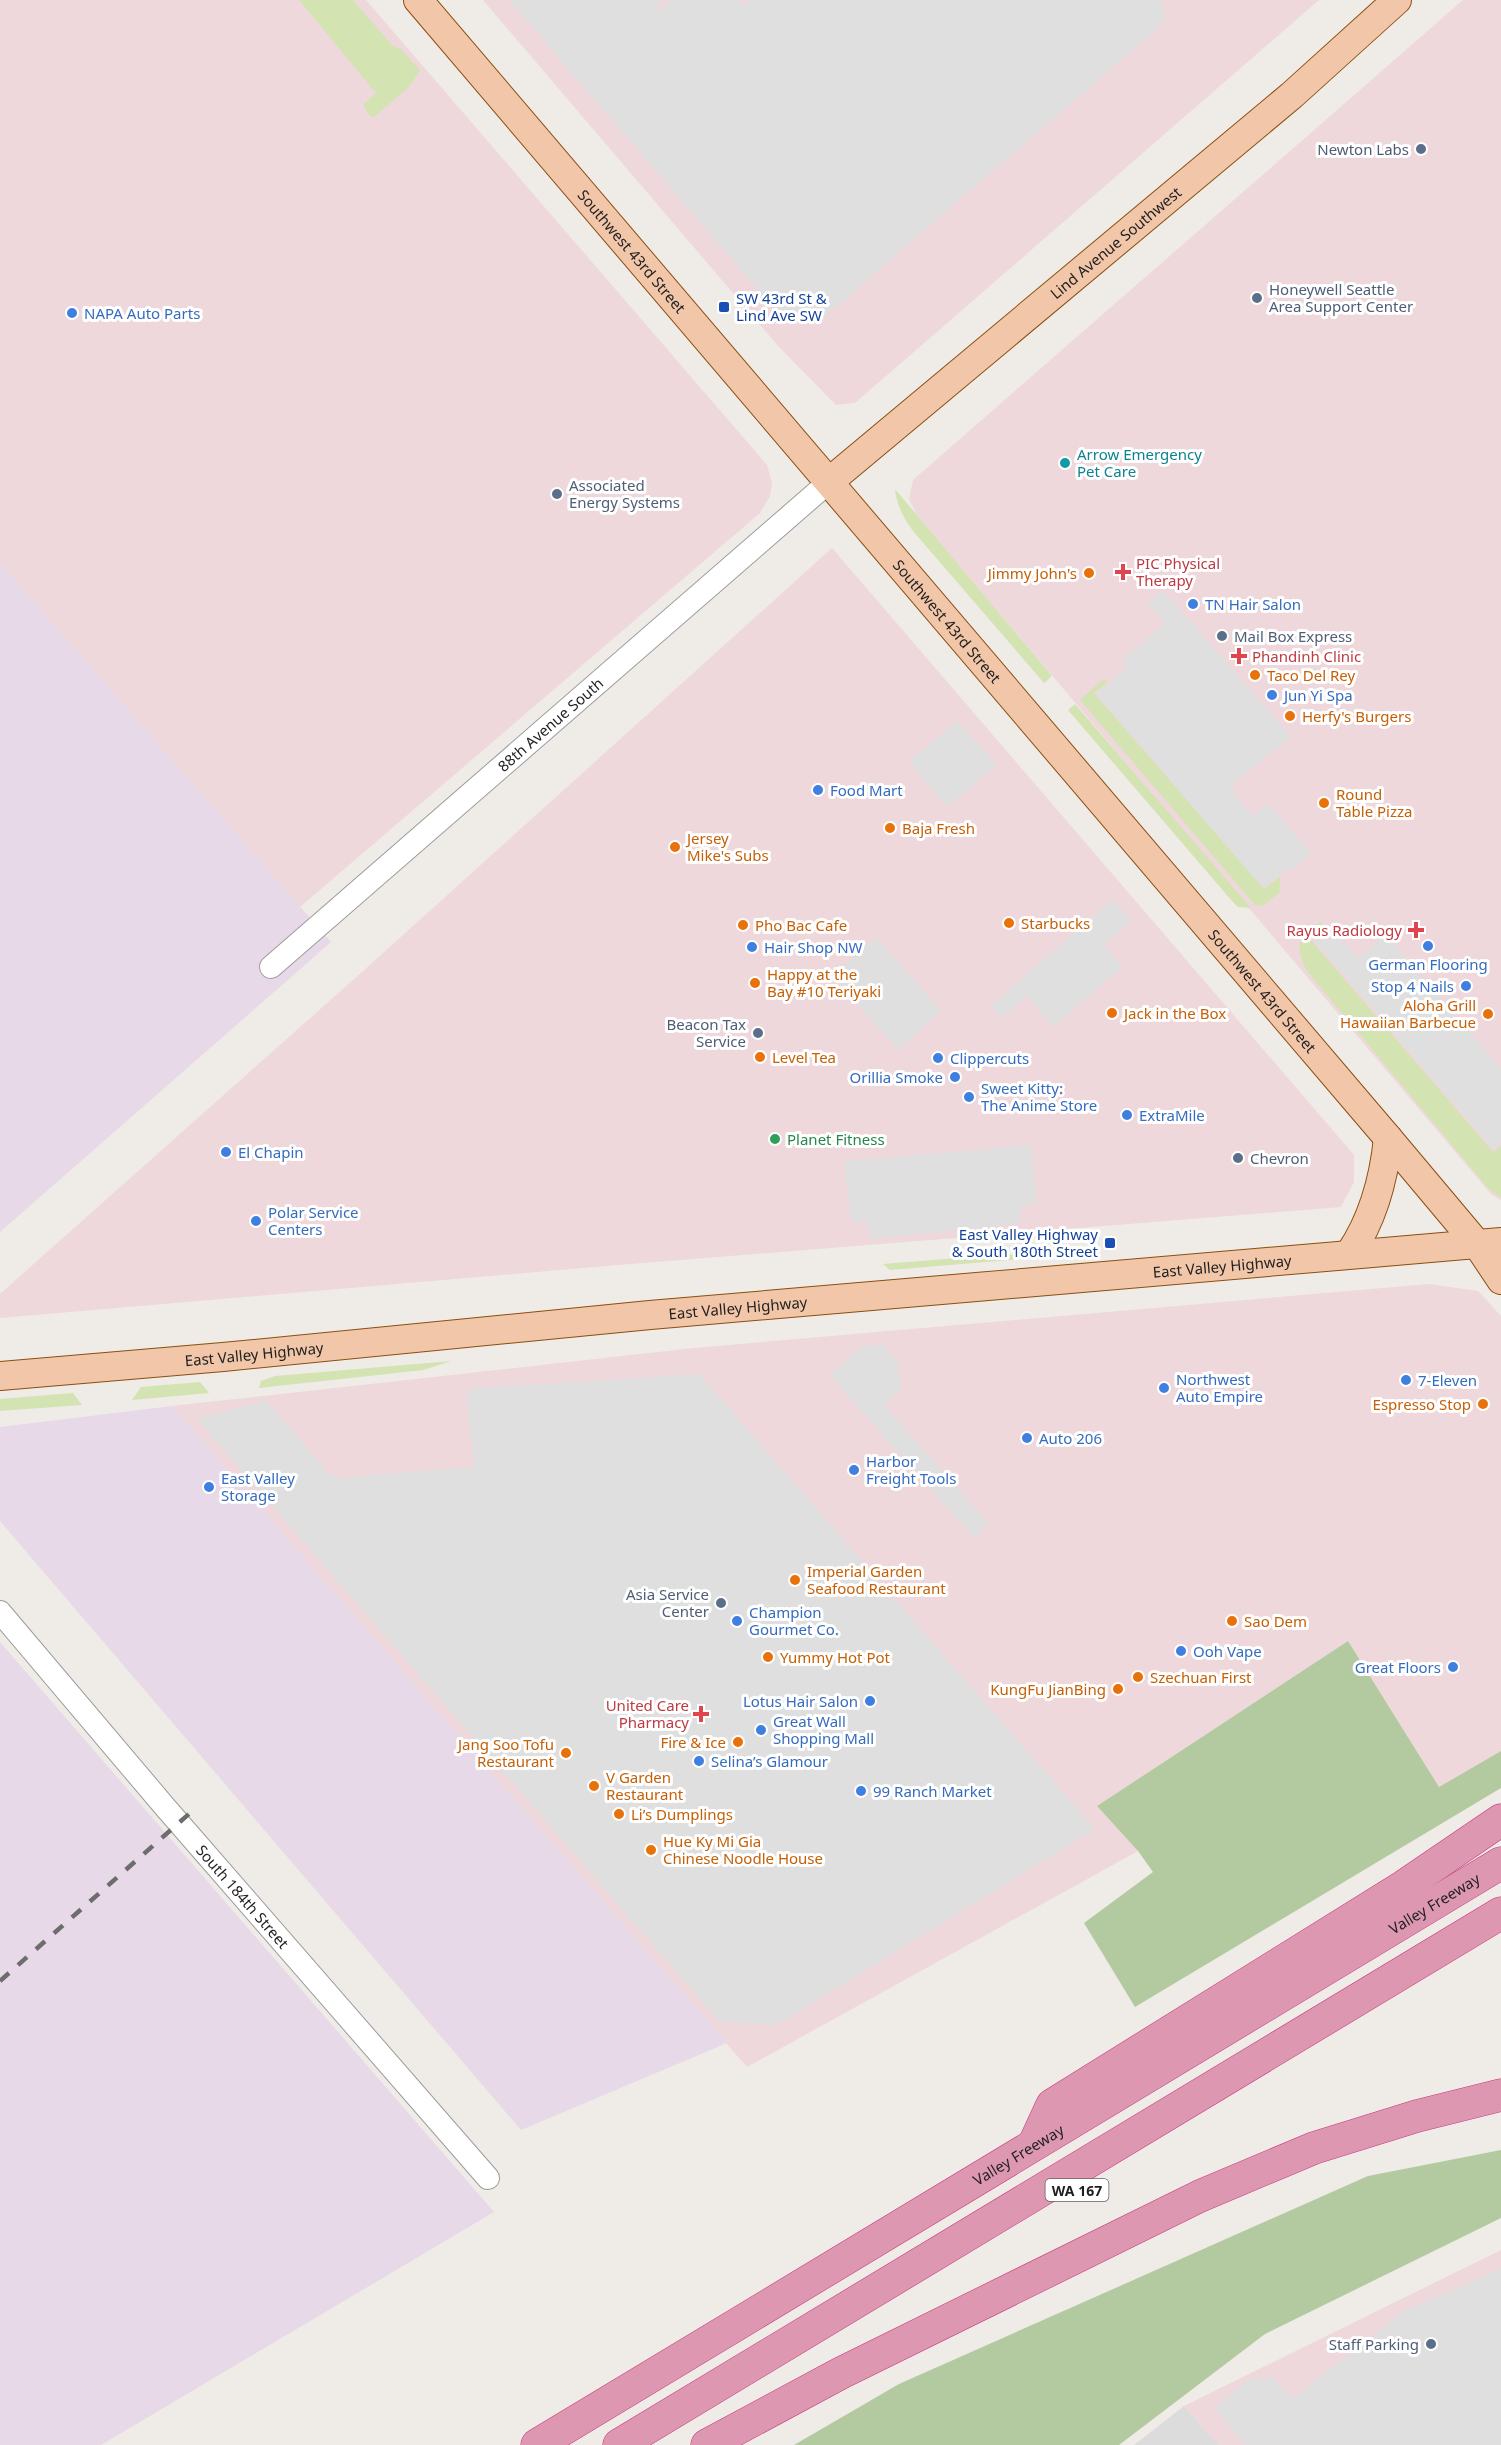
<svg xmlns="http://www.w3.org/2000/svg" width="1501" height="2445" font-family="'Noto Sans',sans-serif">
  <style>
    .residential { fill: #dddcdd }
    .commercial { fill: #eed8db }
    .industrial { fill: #e7d9e7 }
    .grass { fill: #d3e3b2 }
    .forest { fill: #b3caa0 }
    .parking { fill: #dfdfdf }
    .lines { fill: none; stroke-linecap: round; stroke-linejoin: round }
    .minor-casing { stroke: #9c9c9c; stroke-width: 24 }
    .major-casing { stroke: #8a4e11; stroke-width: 30 }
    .highway-casing { stroke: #c83981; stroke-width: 33 }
    .minor { stroke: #fff; stroke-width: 22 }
    .major { stroke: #f2c6a9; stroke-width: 28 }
    .highway { stroke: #dd97b0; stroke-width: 32 }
    .rail { stroke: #6d6d6d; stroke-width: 4.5; stroke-dasharray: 12 12; stroke-linecap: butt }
    .service-dot { fill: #5c6f8a; stroke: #fff; stroke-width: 2 }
    .transit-dot { fill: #1a4fb4; stroke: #fff; stroke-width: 2 }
    .shop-dot { fill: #3f7fe0; stroke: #fff; stroke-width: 2 }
    .culture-dot { fill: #0f9aa8; stroke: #fff; stroke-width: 2 }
    .health-dot { fill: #e0444e; stroke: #fff; stroke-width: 2 }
    .food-dot { fill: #e8710a; stroke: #fff; stroke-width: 2 }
    .leisure-dot { fill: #2e9e5b; stroke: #fff; stroke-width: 2 }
    .labels { text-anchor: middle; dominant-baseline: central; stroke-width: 6; stroke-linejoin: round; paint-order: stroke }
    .shield { fill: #fff; stroke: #626262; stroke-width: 1.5 }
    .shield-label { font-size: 14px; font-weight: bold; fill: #1f1f1f }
    .service-label { font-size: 15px; fill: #4e5e75; stroke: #fff; text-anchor: end }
    .street-label { font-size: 15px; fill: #1f1f1f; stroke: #fff }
    .transit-label { font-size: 15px; fill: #164399; stroke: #fff; text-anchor: start }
    .shop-label { font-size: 15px; fill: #366cbe; stroke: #fff; text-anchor: start }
    .culture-label { font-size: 15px; fill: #0d838f; stroke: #fff; text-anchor: start }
    .health-label { font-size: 15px; fill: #be3a42; stroke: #fff; text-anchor: start }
    .food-label { font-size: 15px; fill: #c56008; stroke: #fff; text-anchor: start }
    .leisure-label { font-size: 15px; fill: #27864d; stroke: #fff; text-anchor: start }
  </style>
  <rect width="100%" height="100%" fill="#efebe7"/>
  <path class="residential" d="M1184 2406 1219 2445H1134Z"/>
  <path class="commercial" d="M0 0H366L767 465 772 483 770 496 760 513 300 907 0 563Z
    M483 0H1319L855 403 836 405 779 347Z
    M1463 0H1501V1200L1491 1194 918 517 909 499 913 480Z
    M832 548 1354 1155V1182L1341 1207 618 1265 0 1318V1294L362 972Z
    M1429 1284 1478 1291 1501 1316V1751L1439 1787 1348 1641 1097 1806 1138 1851 747 2067 172 1406 694 1348Z
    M1501 2250V2445H1219L1184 2406Z"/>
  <path class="industrial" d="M0 563 331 942 0 1232Z
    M172 1406 727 2043 521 2130 0 1521V1427Z
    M0 1642 494 2212 101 2445H0Z"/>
  <path class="grass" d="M299 0H353L392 45 402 50 420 70 409 87 374 117 370 116 363 105 376 93Z
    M895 489 1052 676 1044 683 913 531C903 517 897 506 895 489Z
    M1106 680 1108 682 1094 693 1264 889 1280 877V892L1263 906 1255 905 1080 700 1101 681Z
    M1075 704 1251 908 1238 907 1232 901 1068 710Z
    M1322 921V928L1310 939 1493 1152 1501 1146V1198L1487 1187 1307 971C1294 945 1297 936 1322 921Z
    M1009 1254 1033 1258 890 1270 883 1264Z
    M452 1361 423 1370 259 1388 261 1381 275 1376Z
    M200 1382 209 1393 132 1400 141 1387Z
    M73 1393 82 1405 0 1411V1399Z"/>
  <path class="forest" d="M1348 1641 1439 1787 1501 1751V1788L1135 2007 1084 1923 1153 1872 1138 1851 1097 1806Z
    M1501 2150V2218L1265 2334 1119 2445H794L899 2384 1368 2176Z"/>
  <path class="parking" d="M509 0H662L656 5 660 10 671 0H741L739 2 743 6 750 0H1160L1164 8V20L1159 27 815 325 800 309 785 321Z
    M1163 590 1291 737 1229 787 1253 816 1268 803 1311 853 1290 872 1286 869 1264 889 1096 694 1126 668 1121 661 1165 623 1148 603Z
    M957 721 996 765 947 807 909 762Z
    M1112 900 1131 921 1104 945 1123 967 1053 1027 1027 996 1002 1018 991 1005Z
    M1329 924 1358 958 1386 934 1501 1069V1143L1493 1149 1313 939Z
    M876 937 941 1011 898 1050 832 976Z
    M1031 1145 1037 1203 1020 1207 1021 1223 871 1239 867 1220 851 1222 844 1161Z
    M882 1344 898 1362 901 1389 884 1405 989 1524 974 1538 829 1375 863 1346Z
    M699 1374 1095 1829 777 2025 720 2022 197 1419 266 1401 333 1478 474 1467 466 1389Z
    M1501 2269V2445H1246L1214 2408 1248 2380 1273 2377 1292 2399 1404 2311Z"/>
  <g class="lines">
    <g class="minor-casing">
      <g id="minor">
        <path id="s1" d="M271 967 830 481"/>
        <path id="s2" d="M0 1612 165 1807 488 2178"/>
      </g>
    </g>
    <g class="major-casing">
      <g id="major">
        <path id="s3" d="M418 0 1388 1138 1477 1244 1501 1280"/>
        <path id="s4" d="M830 481 1292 95 1397 0"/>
        <path d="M1350 1253C1373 1219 1384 1178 1388 1138"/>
        <path id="s5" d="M0 1376 223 1357 650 1315 1501 1242"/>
      </g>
    </g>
    <g class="highway-casing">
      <g id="highway">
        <path d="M1035 2142 1052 2105 1404 1886 1501 1820"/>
        <path id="s6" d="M537 2445 1501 1863"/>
        <path d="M619 2445 1501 1913"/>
        <path d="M707 2445 841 2373 1200 2196 1314 2148 1417 2116 1501 2095"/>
      </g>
    </g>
    <use href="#minor" class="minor"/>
    <use href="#major" class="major"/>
    <use href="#highway" class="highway"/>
    <path class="rail" d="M0 1981 190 1813"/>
  </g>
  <g class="service-dot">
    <circle cx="1421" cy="149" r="6"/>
    <circle cx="1257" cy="298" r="6"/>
    <circle cx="557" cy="494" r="6"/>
    <circle cx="1222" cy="636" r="6"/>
    <circle cx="758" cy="1033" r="6"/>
    <circle cx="1238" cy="1158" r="6"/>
    <circle cx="721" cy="1603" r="6"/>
    <circle cx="1431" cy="2344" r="6"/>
  </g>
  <g class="transit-dot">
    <rect x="718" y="301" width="12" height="12" rx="3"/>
    <rect x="1104" y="1237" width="12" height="12" rx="3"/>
  </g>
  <g class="shop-dot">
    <circle cx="72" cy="313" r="6"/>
    <circle cx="1193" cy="604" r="6"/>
    <circle cx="1272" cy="695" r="6"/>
    <circle cx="818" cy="790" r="6"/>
    <circle cx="1428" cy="946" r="6"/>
    <circle cx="752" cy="947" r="6"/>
    <circle cx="1466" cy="986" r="6"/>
    <circle cx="938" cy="1058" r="6"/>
    <circle cx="955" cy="1077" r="6"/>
    <circle cx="969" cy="1097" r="6"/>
    <circle cx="1127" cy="1115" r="6"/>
    <circle cx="226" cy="1152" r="6"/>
    <circle cx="256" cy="1221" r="6"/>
    <circle cx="1406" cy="1380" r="6"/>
    <circle cx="1164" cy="1388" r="6"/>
    <circle cx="1027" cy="1438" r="6"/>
    <circle cx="854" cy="1470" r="6"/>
    <circle cx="209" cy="1487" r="6"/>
    <circle cx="737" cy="1621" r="6"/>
    <circle cx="1181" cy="1651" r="6"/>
    <circle cx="1453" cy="1667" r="6"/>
    <circle cx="870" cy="1701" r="6"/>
    <circle cx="761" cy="1730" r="6"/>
    <circle cx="699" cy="1761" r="6"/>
    <circle cx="861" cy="1791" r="6"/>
  </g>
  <circle class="culture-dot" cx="1065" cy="463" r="6"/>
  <g class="health-dot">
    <path d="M1120 563h6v6h6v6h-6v6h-6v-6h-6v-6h6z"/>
    <path d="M1236 647h6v6h6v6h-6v6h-6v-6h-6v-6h6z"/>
    <path d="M1413 921h6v6h6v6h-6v6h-6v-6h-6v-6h6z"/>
    <path d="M698 1705h6v6h6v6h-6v6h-6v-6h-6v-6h6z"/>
  </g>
  <g class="food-dot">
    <circle cx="1089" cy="573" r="6"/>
    <circle cx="1255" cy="675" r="6"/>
    <circle cx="1290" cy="716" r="6"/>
    <circle cx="1324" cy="803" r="6"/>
    <circle cx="890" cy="828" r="6"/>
    <circle cx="675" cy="847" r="6"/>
    <circle cx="1009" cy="923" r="6"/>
    <circle cx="743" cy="925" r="6"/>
    <circle cx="755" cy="983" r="6"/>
    <circle cx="1112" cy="1013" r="6"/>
    <circle cx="1488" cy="1014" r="6"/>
    <circle cx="760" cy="1057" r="6"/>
    <circle cx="1483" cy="1404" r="6"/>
    <circle cx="795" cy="1580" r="6"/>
    <circle cx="1232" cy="1621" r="6"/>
    <circle cx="768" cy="1657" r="6"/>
    <circle cx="1138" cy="1677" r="6"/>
    <circle cx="1118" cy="1689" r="6"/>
    <circle cx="738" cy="1742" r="6"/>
    <circle cx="566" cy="1753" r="6"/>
    <circle cx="594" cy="1786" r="6"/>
    <circle cx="619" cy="1814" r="6"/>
    <circle cx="651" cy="1850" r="6"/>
  </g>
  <circle class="leisure-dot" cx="775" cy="1139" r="6"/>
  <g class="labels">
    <rect class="shield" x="1045.5" y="2179" width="63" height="22" rx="4.5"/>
    <g class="shield-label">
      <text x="1077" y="2190">WA 167</text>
    </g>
    <g class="service-label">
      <text x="1409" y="149">Newton Labs</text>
      <text x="1269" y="289" text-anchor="start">Honeywell Seattle<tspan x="1269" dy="17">Area Support Center</tspan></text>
      <text x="569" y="485" text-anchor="start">Associated<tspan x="569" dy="17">Energy Systems</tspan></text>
      <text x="1234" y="636" text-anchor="start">Mail Box Express</text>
      <text x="746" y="1024">Beacon Tax<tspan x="746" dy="17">Service</tspan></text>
      <text x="1250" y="1158" text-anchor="start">Chevron</text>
      <text x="709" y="1594">Asia Service<tspan x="709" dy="17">Center</tspan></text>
      <text x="1419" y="2344">Staff Parking</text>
    </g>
    <g class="street-label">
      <text stroke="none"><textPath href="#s4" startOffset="372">Lind Avenue Southwest</textPath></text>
      <text stroke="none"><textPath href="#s3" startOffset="330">Southwest 43rd Street</textPath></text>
      <text stroke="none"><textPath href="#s3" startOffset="816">Southwest 43rd Street</textPath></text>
      <text stroke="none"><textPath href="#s1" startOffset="370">88th Avenue South</textPath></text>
      <text stroke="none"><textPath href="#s3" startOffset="1302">Southwest 43rd Street</textPath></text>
      <text stroke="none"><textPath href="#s5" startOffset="1227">East Valley Highway</textPath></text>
      <text stroke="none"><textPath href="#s5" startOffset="741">East Valley Highway</textPath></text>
      <text stroke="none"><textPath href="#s5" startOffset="255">East Valley Highway</textPath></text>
      <text stroke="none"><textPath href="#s2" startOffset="374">South 184th Street</textPath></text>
      <text stroke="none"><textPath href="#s6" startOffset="1048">Valley Freeway</textPath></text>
      <text stroke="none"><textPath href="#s6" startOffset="562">Valley Freeway</textPath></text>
    </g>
    <g class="transit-label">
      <text x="736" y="298">SW 43rd St &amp;<tspan x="736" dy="17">Lind Ave SW</tspan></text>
      <text x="1098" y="1234" text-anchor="end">East Valley Highway<tspan x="1098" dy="17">&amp; South 180th Street</tspan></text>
    </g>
    <g class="shop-label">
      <text x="84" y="313">NAPA Auto Parts</text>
      <text x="1205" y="604">TN Hair Salon</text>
      <text x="1284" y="695">Jun Yi Spa</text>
      <text x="830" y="790">Food Mart</text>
      <text x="764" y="947">Hair Shop NW</text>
      <text x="1428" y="964" text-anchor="middle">German Flooring</text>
      <text x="1454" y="986" text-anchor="end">Stop 4 Nails</text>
      <text x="950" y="1058">Clippercuts</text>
      <text x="943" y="1077" text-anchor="end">Orillia Smoke</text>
      <text x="981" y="1088">Sweet Kitty:<tspan x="981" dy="17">The Anime Store</tspan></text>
      <text x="1139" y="1115">ExtraMile</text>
      <text x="238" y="1152">El Chapin</text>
      <text x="268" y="1212">Polar Service<tspan x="268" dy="17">Centers</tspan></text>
      <text x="1176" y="1379">Northwest<tspan x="1176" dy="17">Auto Empire</tspan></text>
      <text x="1418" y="1380">7-Eleven</text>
      <text x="1039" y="1438">Auto 206</text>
      <text x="866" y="1461">Harbor<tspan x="866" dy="17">Freight Tools</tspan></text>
      <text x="221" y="1478">East Valley<tspan x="221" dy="17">Storage</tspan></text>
      <text x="749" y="1612">Champion<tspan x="749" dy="17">Gourmet Co.</tspan></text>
      <text x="1193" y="1651">Ooh Vape</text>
      <text x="1441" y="1667" text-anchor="end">Great Floors</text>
      <text x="858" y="1701" text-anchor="end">Lotus Hair Salon</text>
      <text x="773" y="1721">Great Wall<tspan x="773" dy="17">Shopping Mall</tspan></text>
      <text x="711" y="1761">Selina’s Glamour</text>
      <text x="873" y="1791">99 Ranch Market</text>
    </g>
    <g class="culture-label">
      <text x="1077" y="454">Arrow Emergency<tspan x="1077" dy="17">Pet Care</tspan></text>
    </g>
    <g class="health-label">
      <text x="1136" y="563">PIC Physical<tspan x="1136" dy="17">Therapy</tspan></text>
      <text x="1252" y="656">Phandinh Clinic</text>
      <text x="1402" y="930" text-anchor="end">Rayus Radiology</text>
      <text x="689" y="1705" text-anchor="end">United Care<tspan x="689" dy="17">Pharmacy</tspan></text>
    </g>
    <g class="food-label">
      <text x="1077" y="573" text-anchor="end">Jimmy John's</text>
      <text x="1267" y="675">Taco Del Rey</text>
      <text x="1302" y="716">Herfy's Burgers</text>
      <text x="1336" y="794">Round<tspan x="1336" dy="17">Table Pizza</tspan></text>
      <text x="902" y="828">Baja Fresh</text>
      <text x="687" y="838">Jersey<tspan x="687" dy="17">Mike's Subs</tspan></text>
      <text x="1021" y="923">Starbucks</text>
      <text x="755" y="925">Pho Bac Cafe</text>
      <text x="767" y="974">Happy at the<tspan x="767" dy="17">Bay #10 Teriyaki</tspan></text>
      <text x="1476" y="1005" text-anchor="end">Aloha Grill<tspan x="1476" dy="17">Hawaiian Barbecue</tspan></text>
      <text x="1124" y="1013">Jack in the Box</text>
      <text x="772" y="1057">Level Tea</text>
      <text x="1471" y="1404" text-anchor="end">Espresso Stop</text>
      <text x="807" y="1571">Imperial Garden<tspan x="807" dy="17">Seafood Restaurant</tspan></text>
      <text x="1244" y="1621">Sao Dem</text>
      <text x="780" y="1657">Yummy Hot Pot</text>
      <text x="1150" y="1677">Szechuan First</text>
      <text x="1106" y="1689" text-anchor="end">KungFu JianBing</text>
      <text x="726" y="1742" text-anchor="end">Fire &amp; Ice</text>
      <text x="554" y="1744" text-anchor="end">Jang Soo Tofu<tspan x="554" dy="17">Restaurant</tspan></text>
      <text x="606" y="1777">V Garden<tspan x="606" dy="17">Restaurant</tspan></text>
      <text x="631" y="1814">Li’s Dumplings</text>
      <text x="663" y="1841">Hue Ky Mi Gia<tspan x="663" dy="17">Chinese Noodle House</tspan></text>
    </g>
    <g class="leisure-label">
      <text x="787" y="1139">Planet Fitness</text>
    </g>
  </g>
</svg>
